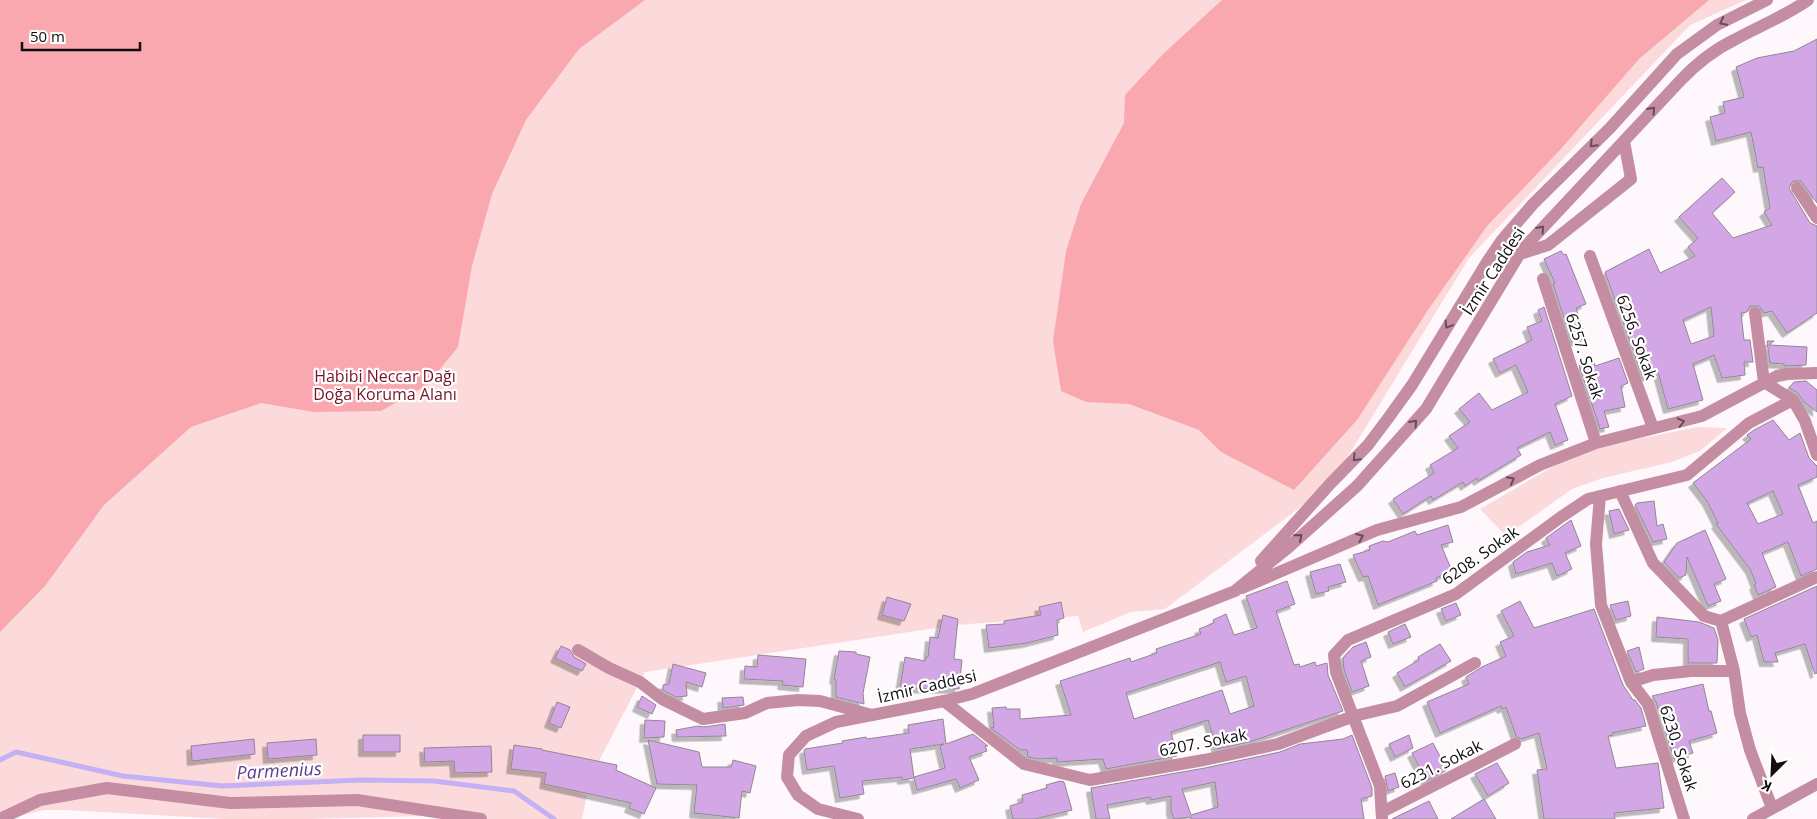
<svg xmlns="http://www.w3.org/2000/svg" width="1817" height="819" font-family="'Open Sans',sans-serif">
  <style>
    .green { fill: #fcdadc }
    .forest { fill: #faa8af }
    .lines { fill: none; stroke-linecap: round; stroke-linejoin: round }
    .stream { stroke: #c3b0f5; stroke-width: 5 }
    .building { fill: #d3a7e5; stroke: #908794; fill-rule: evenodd; filter: url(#shadow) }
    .minor { stroke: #c48da2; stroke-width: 12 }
    .tertiary { stroke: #c48da2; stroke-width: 12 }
    .oneway { stroke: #6a4c58 }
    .labels { text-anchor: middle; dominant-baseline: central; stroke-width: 4.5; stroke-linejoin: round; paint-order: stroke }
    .street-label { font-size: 16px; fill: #100c0f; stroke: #fff }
    .park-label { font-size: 16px; fill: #73142a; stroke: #fff }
    .water-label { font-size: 18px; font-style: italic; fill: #593d8d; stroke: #fff }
  </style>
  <defs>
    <filter id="shadow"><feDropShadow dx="-4.5" dy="4.5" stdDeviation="0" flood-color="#0004"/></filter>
  </defs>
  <rect width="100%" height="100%" fill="#fef8fc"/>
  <path class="green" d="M0 0H1746L1690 25 1469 258 1331 484 1165 609 1131 612 1083 632 1078 616 956 625 645 672 582 794 587 795 582 819H447L424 816 309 819H225L66 810H44L15 817 0 819Z
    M1697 427 1727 428 1700 451 1672 462 1603 478 1572 489 1506 536 1480 509 1552 467 1597 447Z"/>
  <path class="forest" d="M0 0H645L579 49 526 120 492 194 472 266 458 347 427 385 381 411 314 412 261 403 191 427 104 505 45 586 0 632Z
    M1222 0H1709L1639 59 1560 150 1487 226 1428 310 1357 420 1294 490 1221 452 1199 430 1129 404 1086 402 1061 391 1053 341 1066 251 1081 204 1124 123 1125 95 1164 53Z"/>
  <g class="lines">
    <path class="stream" d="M0 760 16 752 123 776 222 786 361 780 434 781 514 791 554 819"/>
  </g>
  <path class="building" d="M1817 39V203L1801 181H1793L1789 188 1810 223 1817 226V313L1787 333 1772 311 1764 313 1759 306H1750L1747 312 1741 313 1744 340H1750L1753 362H1744L1745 375 1722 378 1714 355 1693 364 1703 400 1668 409 1658 372 1643 378 1605 272 1649 249 1660 273 1695 256 1688 247 1698 238 1679 217 1722 178 1735 192 1712 213 1733 238 1772 225 1764 212 1770 208 1763 167 1758 168 1751 132 1716 141 1710 117 1725 113 1723 102 1744 97 1736 67 1757 58 1794 51ZM1711 307 1714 336 1691 344 1683 320Z
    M1561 251 1564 255 1566 254 1586 304 1576 308 1586 338 1572 343 1553 284 1555 283 1544 259Z
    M1544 307 1572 396 1555 404 1568 440 1555 445 1550 432 1517 448 1521 455 1478 481 1477 478 1465 486 1463 482 1433 500 1431 496 1403 514 1393 499 1434 473 1430 465 1458 448 1449 436 1470 422 1459 409 1479 393 1492 410 1528 392 1516 365 1500 373 1493 359 1532 340 1527 327 1542 321 1538 310Z
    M1767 341H1774L1769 345 1807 347 1806 365 1784 366V364L1770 363Z
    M1619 358 1628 383 1621 386 1625 407 1604 411 1609 427 1600 429 1579 365 1594 362 1595 366Z
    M1806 381 1817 390V412L1803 401 1798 393 1789 388 1794 382Z
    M1773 420 1789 440 1800 433 1809 458 1817 466V477L1798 485 1813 523 1817 521V569L1801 576 1788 542 1762 553 1776 587 1758 595 1754 585 1756 584 1750 569 1716 524 1718 523 1707 501 1693 483 1751 439 1747 435 1754 430ZM1773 491 1783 514 1758 524 1747 503Z
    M1654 501 1657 526 1663 524 1667 539 1653 542 1635 505 1637 503Z
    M1619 509 1629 530 1614 534 1609 511Z
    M1571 520 1581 546 1565 553 1572 569 1557 576 1552 563 1516 574 1513 562 1527 552 1550 545 1546 538Z
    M1448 525 1453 542 1441 545 1452 571 1436 578 1437 581 1378 605 1368 576 1363 577 1353 555 1370 550 1369 546 1383 541 1388 542 1415 531 1417 535Z
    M1705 530 1726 579 1714 584 1721 601 1708 606 1687 557 1686 575 1679 578 1664 562 1677 543Z
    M1340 564 1346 582 1328 587 1329 591 1316 594 1310 572Z
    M1287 581 1295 604 1276 611 1294 665 1299 664 1300 667 1315 662 1316 666 1327 663 1328 675 1343 711 1249 742 1217 749 1208 720 1171 732 1177 756 1106 769 1103 759 1057 762V758L1039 759 1028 757 1027 750H1020L991 728 994 727 992 708 1006 707V709H1020V719L1071 715 1060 681 1130 658 1131 662 1157 653 1156 649 1201 634 1199 629 1214 623 1213 620 1226 614 1234 635 1257 628 1246 596ZM1220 662 1226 682 1246 676 1254 706 1230 714 1222 690 1134 719 1126 693Z
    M1817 586V673L1815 674 1805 644 1775 653 1778 662H1764L1757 635 1751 637 1744 619Z
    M887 597 911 604 904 621 882 615Z
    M1520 601 1534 628 1594 609 1623 685 1633 700H1635L1641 708 1646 726 1612 733 1613 735 1608 736 1616 768 1658 763 1664 808 1614 813 1615 819H1544L1537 770 1547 769 1539 733 1521 739 1516 736 1506 707 1502 709 1501 706 1440 733 1427 702 1469 684 1466 677 1482 667 1506 656 1500 642 1514 636 1501 611Z
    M1628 601 1631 616 1616 620 1610 605Z
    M1061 602 1064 618 1057 620 1058 635 1027 643 989 648 986 625 1004 624V621L1041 615 1039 607Z
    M1456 603 1461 615 1446 621 1441 609Z
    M943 615 958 619 954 659 962 660 959 689 900 688 905 657 925 661 926 657H928L930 637 938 638Z
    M1657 617 1699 622 1714 628 1718 640 1717 663H1688V639L1656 637Z
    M1405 624 1411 637 1393 644 1388 632Z
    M1366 642 1371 657 1361 661 1369 686 1352 692 1344 670 1343 658 1353 647Z
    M1440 644 1451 661 1405 687 1397 673 1419 660 1418 657Z
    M561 646 570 650 574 657 586 664 582 671 555 658Z
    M1639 647 1644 669 1636 672 1627 651Z
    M839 651 856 652V654L870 657 863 693 864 704 836 697V680L834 679Z
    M758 655 806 659 803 687 782 685 783 681 744 679 745 666 757 667Z
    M673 664 706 673 702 687 686 682 687 696 676 697 663 690V685L669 684Z
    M1703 684 1709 711H1711L1717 733 1689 741 1693 753 1674 759 1656 702 1652 696Z
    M642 696 656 705 652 714 637 707Z
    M743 697 744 705 723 708 722 698Z
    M557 702 570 707 561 728 549 723Z
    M943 719 946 744 973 734 988 746H985L987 751 969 757 979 780 960 788 956 779 917 790 914 777 945 768 940 746 944 744 910 749 914 778 902 780V777L862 781 864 794 840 798 834 766 807 770 804 751 805 749 843 743 842 741 866 737 867 739 909 733 908 725Z
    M645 720 665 721 664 737 644 738Z
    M725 724 726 736 677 737 676 730 698 726 704 727Z
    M363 735H400V752H363Z
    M1352 735 1372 788V796L1361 799 1364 819H1191V817L1174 819 1171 811V796L1151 800 1150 797 1107 805 1110 819H1096L1091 788 1205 768 1280 752 1300 744 1343 739ZM1215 782 1218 807 1191 815 1182 789Z
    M1409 735 1413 748 1395 757 1389 744Z
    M254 739 255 754 192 761 191 746Z
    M316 739 317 755 268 759 267 743Z
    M648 740 699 752 702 767H731L733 760 756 766 750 793 742 791 739 818 694 813 697 785 657 784Z
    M1433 743 1447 770 1426 781 1412 753Z
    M514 745 542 749V750L617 765 616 770 656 788 644 814 629 808 631 803 544 784 546 773 511 769Z
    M491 746 492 772 455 773 454 761 425 762 424 748Z
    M1497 763 1509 783 1488 796 1475 774Z
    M1395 773 1399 787 1388 791 1385 776Z
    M1060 781 1064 782 1072 810 1035 819H1013L1010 806 1023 802 1022 795 1047 788 1046 785Z
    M1484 799 1496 819H1451Z
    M1429 801 1438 819H1392Z"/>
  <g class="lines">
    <path class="minor" d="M1797 188 1817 218
      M1590 256 1653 428
      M1543 279 1596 443
      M1755 313 1764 382 1793 400 1805 421 1817 455
      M1620 491 1653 563 1704 616 1721 621
      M1600 496 1596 544 1601 605 1631 682
      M1242 588 1377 530 1461 507 1540 465 1596 443 1702 416 1777 376 1787 374 1817 373
      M1721 621 1817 577
      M578 650 609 668 640 682 662 699 703 719 745 713 767 703 798 700 820 701 872 715
      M1734 671 1740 713 1750 750 1772 808
      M944 701 1024 764 1090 780 1204 760 1278 744 1354 716 1397 706 1475 663
      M1382 812 1515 744
      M0 819 40 800 107 788 230 803 357 800 481 819
      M1382 819 1380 786 1336 672 1334 655 1348 640 1456 594 1561 517 1588 499 1687 475 1749 423 1793 400
      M1684 819 1648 704 1631 682 1653 675 1691 671H1734L1721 621
      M1753 819 1817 784"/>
    <path class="tertiary" d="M1520 254 1548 245 1631 179 1624 141
      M1261 561 1330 484 1368 445 1389 417 1412 385 1487 262 1502 240 1533 204 1610 128 1677 54 1717 25 1767 0
      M858 819 818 809 798 795 787 777 789 755 806 736 836 722 944 701 972 694 1235 591 1290 546 1357 486 1426 409 1522 250 1680 81C1696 64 1715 49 1736 39 1760 26 1785 16 1808 0"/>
  </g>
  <defs><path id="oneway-chevron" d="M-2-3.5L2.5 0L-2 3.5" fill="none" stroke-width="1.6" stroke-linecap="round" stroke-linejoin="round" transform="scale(1.25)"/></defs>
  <g class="oneway">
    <use href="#oneway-chevron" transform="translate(1723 22) rotate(153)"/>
    <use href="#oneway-chevron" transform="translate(1652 110) rotate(-48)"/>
    <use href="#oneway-chevron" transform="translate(1593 144) rotate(135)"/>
    <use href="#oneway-chevron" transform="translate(1541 229) rotate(-48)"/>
    <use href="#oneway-chevron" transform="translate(1448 325) rotate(121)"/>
    <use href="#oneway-chevron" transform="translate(1681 422) rotate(-14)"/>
    <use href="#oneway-chevron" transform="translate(1414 423) rotate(-48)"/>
    <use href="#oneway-chevron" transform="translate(1356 458) rotate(133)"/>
    <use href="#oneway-chevron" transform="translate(1511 480) rotate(-28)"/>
    <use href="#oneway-chevron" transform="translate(1299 537) rotate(-41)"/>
    <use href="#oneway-chevron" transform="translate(1360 537) rotate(-23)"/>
  </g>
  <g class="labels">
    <g class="street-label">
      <text transform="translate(1493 271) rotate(-57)">İzmir Caddesi</text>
      <text transform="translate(1637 337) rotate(70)">6256. Sokak</text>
      <text transform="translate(1585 356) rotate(72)">6257. Sokak</text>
      <text transform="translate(1480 555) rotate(-35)">6208. Sokak</text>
      <text transform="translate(927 686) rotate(-13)">İzmir Caddesi</text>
      <text transform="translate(1203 742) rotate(-11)">6207. Sokak</text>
      <text transform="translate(1679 748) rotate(72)">6230. Sokak</text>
      <text transform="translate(1441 764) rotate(-27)">6231. Sokak</text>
    </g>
    <g class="park-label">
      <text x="385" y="376">Habibi Neccar Dağı<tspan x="385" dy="18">Doğa Koruma Alanı</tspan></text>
    </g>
    <g class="water-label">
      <text transform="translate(279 770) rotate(-3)">Parmenius</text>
    </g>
  </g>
  <g transform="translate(1772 774) rotate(204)" stroke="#ffffff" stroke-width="4" paint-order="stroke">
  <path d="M0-4L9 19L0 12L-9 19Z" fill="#100c0f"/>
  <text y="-8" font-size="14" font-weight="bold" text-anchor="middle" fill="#100c0f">K</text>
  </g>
  <path d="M22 42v8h118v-8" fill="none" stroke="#100c0f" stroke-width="2.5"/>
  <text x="30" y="42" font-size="15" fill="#100c0f" stroke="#ffffff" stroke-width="4" paint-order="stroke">50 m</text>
</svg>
